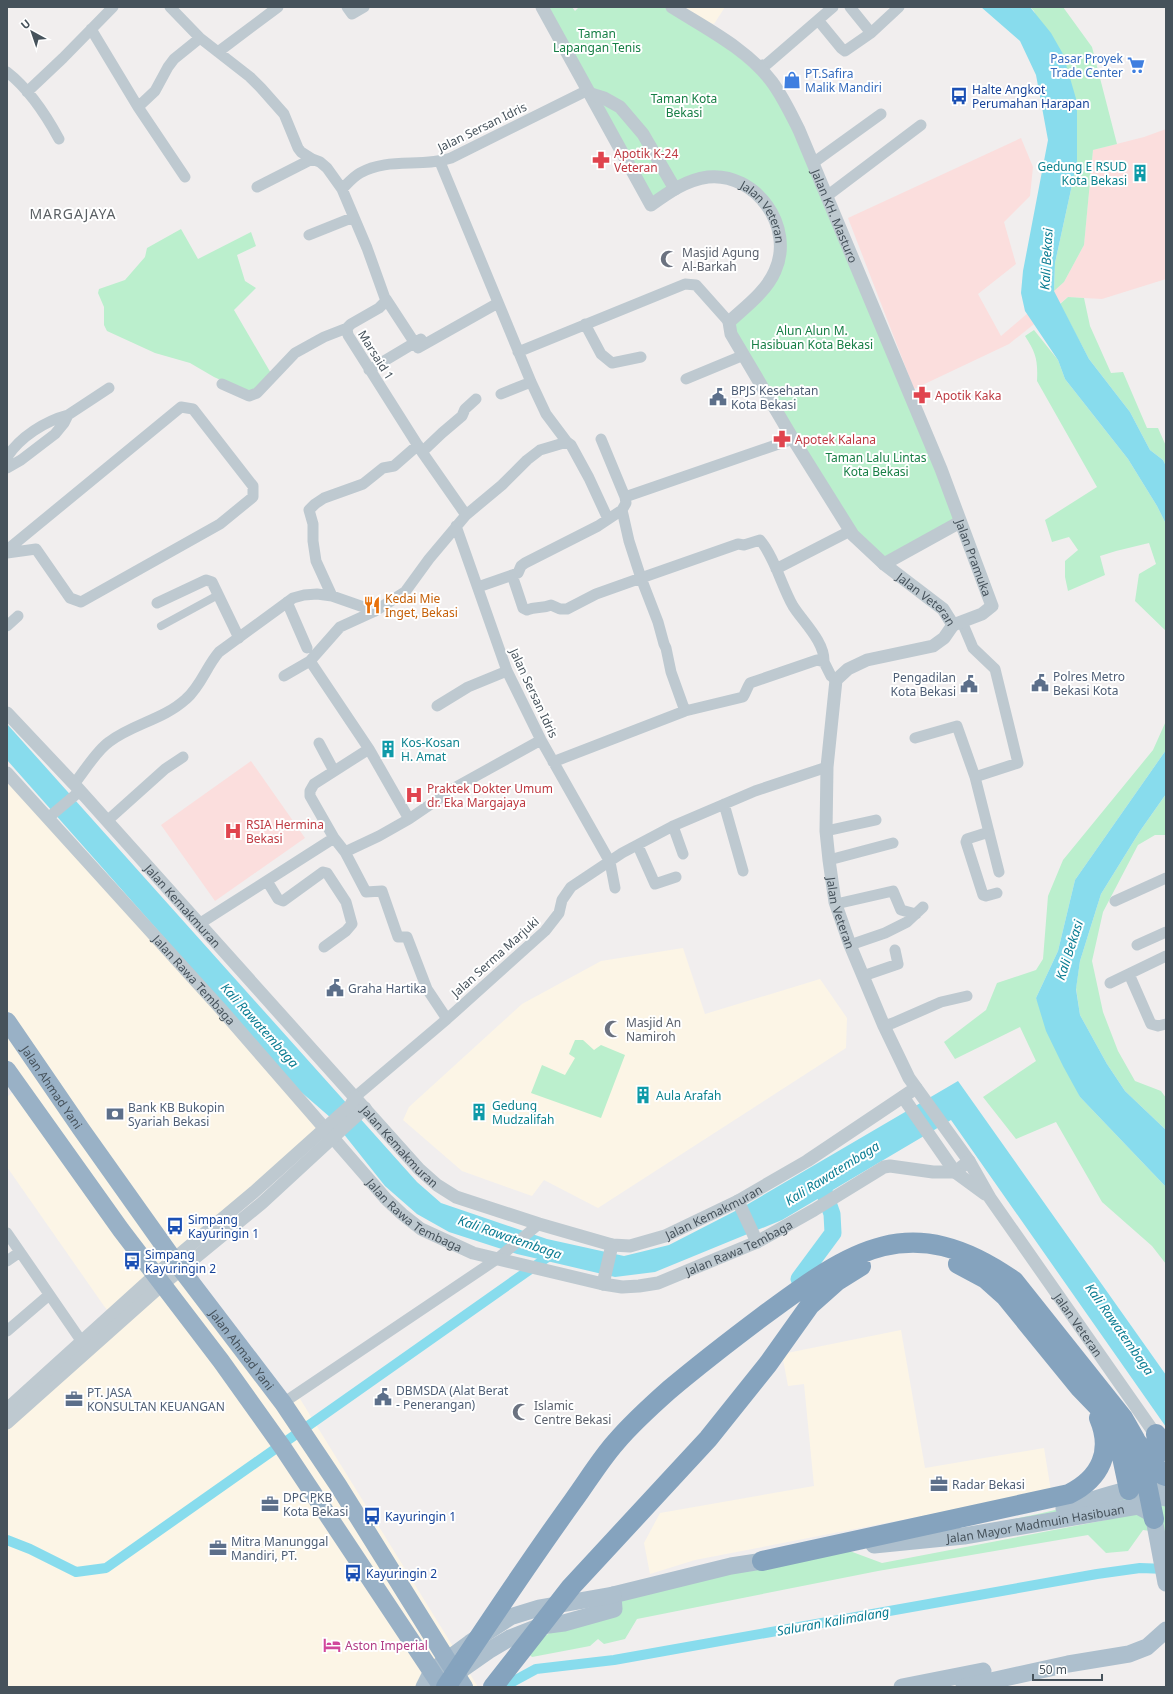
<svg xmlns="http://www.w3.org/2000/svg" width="1173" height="1694" font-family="'Noto Sans',sans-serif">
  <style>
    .commercial { fill: #fcf5e6 }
    .medical { fill: #fbdedd }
    .green { fill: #bbefcd }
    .water { fill: #88dced }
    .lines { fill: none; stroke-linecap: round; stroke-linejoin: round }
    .canal { stroke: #88dced; stroke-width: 10 }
    .river { stroke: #88dced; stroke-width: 17 }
    .pedestrian { stroke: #bec9d0; stroke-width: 8 }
    .minor { stroke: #bec9d0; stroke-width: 11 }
    .tertiary { stroke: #bec9d0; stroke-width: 13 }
    .primary { stroke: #adbfcd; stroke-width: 17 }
    .trunk { stroke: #99b1c6; stroke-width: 18 }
    .motorway { stroke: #85a3be; stroke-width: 20 }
    .labels { text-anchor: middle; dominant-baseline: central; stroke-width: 4; stroke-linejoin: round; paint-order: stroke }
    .park-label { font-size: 12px; fill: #167e45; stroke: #fff }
    .shop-label { font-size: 12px; fill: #366cbe; stroke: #fff; text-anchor: end }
    .transit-label { font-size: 12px; fill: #164399; stroke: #fff; text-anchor: start }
    .street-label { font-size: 12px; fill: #46525b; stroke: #fff }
    .health-label { font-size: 12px; fill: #be3a42; stroke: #fff; text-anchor: start }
    .culture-label { font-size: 12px; fill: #0d838f; stroke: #fff; text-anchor: start }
    .worship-label { font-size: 12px; fill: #5b616d; stroke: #fff; text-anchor: start }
    .service-label { font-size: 12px; fill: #4e5e75; stroke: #fff; text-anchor: start }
    .food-label { font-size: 12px; fill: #c56008; stroke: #fff; text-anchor: start }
    .hotel-label { font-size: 12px; fill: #b23c85; stroke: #fff; text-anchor: start }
    .water-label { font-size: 13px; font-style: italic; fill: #0c7d93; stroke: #fff }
    .quarter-label { font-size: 14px; letter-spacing: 1px; fill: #5a5f63; stroke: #fff }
  </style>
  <rect width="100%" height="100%" fill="#f1eeee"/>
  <path class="commercial" d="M672 7H725L714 24 682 13Z
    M7 773 325 1128 174 1260 283 1403 297 1394 478 1687H7V1423L119 1324 104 1306 7 1167V1097L13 1092 7 1084Z
    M683 948 705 1014 820 979 847 1018 846 1048 598 1208 544 1180 532 1196 462 1171 403 1120 409 1107 522 1004 601 961Z
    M901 1330 925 1468 1044 1448 1051 1491 695 1560 650 1574 644 1543 660 1513 814 1486 804 1384 788 1386 782 1354Z"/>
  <path class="medical" d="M1166 129V279L1102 299 1068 297 1009 344 914 389 848 218 1021 138 1033 167 1030 196 1004 222 1016 264 978 294 1001 336 1064 282 1084 245 1093 150 1144 137Z
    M251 761 305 838 215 901 161 825Z"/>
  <path class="green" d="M542 7H572L575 11 579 7H672L710 31 780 94 960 522 884 564 853 535 729 322 765 288 780 240 759 195 709 177 651 205Z
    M1030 7H1063L1092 47 1117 144 1093 150 1084 245 1064 282 1054 291 1055 263 1077 162V140L1034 11Z
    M181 229 198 259 251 232 256 246 237 255 245 281 256 288 234 310 272 375 258 390H242L214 377 190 363 155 353 107 331 104 325V307L98 293 99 289 125 280 145 257 147 248Z
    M1068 297 1084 298 1090 326 1111 373 1123 372 1147 428H1158L1166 446V466L1163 460 1150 450 1130 412 1089 359 1060 304Z
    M1034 330 1058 360 1065 379 1128 459 1157 506 1166 524V631L1135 601 1139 574 1156 564 1149 543 1116 551 1100 556 1105 575 1068 591 1065 577V561L1078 550 1069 537 1052 542 1045 520 1097 487 1037 381C1038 360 1036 353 1025 336Z
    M1166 721V750L1075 880 1058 951 1036 998 1080 1097 1166 1187V1264L1152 1246 1102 1202 1056 1122 1016 1139 983 1097 1036 1061 1020 1027 955 1059 944 1042 986 1010 997 983 1036 970 1043 959 1048 896 1063 860 1153 750Z
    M1166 794V835H1155L1138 845 1103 912 1092 961 1103 1012 1118 1051 1135 1081 1161 1091 1166 1098V1130L1125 1091 1107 1064 1080 1015 1076 988 1080 961 1101 894 1140 831Z
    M575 1040H583L594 1050 601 1045 625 1055 601 1118 531 1093 542 1065 565 1075 575 1058 569 1054Z
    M1111 1494 1166 1498V1533L1143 1530 1128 1551 1106 1553 1088 1535 878 1571 637 1619 625 1639 604 1644 598 1639 590 1646 532 1657 523 1649 613 1595 847 1550 882 1563 1106 1520 948 1532C1003 1521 1058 1512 1111 1494Z"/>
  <path class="water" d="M981 7H1030L1051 33 1063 54 1077 102V162L1055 263 1054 291 1089 359 1130 412 1150 450 1163 460 1166 466V524L1157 506 1128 459 1065 379 1058 360 1025 311 1021 293 1023 271 1048 140 1036 75 1020 41Z
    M7 724 417 1182 441 1203 547 1239 624 1256 669 1245 743 1207 958 1081 1166 1375V1427L951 1120 782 1220 655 1272 615 1277 517 1254 449 1232 417 1214 385 1186 331 1118 300 1091 7 760Z
    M1166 750V794L1140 831 1101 894 1080 961 1076 989 1080 1015 1107 1064 1125 1091 1166 1130V1187L1080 1097 1063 1066 1046 1031 1036 998 1058 951 1075 880Z"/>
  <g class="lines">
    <path class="canal" d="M7 1540 30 1549 76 1572 106 1568 552 1254
      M503 1687 536 1669 614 1660 1097 1574 1140 1568 1166 1569"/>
    <path class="river" d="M799 1279 833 1233 832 1214 820 1180"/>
    <path class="pedestrian" d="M161 626 218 595"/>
    <path class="minor" d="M170 7 200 38 250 77 261 88 284 114 298 148 301 152 312 159 320 162 327 168 342 189 367 248 386 301 379 308 351 324 347 328 348 335 422 452 466 515
      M347 7 352 14 364 7
      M850 7 871 33
      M818 20 841 48 845 51 871 33 899 7
      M91 29 138 107 185 177
      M218 52 278 7
      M758 66 767 64 833 7
      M7 72C29 89 46 115 59 139
      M27 92 63 58 113 7
      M138 107 155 91 168 67 174 59 200 38
      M440 162 531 382 546 414 567 442 571 445 589 478 608 519
      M813 163 881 114
      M257 187 312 159
      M342 189C348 183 353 177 360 173 388 157 421 168 451 158L588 90
      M827 196 921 125
      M309 235 354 217
      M386 299 418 348 498 303
      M585 324 601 354 612 363 641 357
      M518 352 685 284 696 285 729 322
      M369 370 421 339
      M686 379 744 355
      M222 384 249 396 257 393 295 353 324 337 347 328
      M501 394 531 382
      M601 439 625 497
      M422 452 442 433 462 416 465 409 476 399
      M7 457C20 437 45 421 68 415
      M7 468 21 460 55 434 64 423 68 415 109 388
      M622 510 629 541 641 578 738 544 744 545 760 540C774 556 782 587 793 606 803 622 825 642 824 662
      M456 526 507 671 541 740 610 862 615 888
      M7 550 181 407 193 409 253 486V497L220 524 81 602 70 598 36 549 7 553
      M776 569 850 531
      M512 575 523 608 527 610C536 606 542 609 551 605L560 609H567L596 594 641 578 658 622 664 644 666 648 671 672 685 711
      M478 587 518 573 521 566 525 563 598 526 622 510 626 503 625 497 793 439
      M332 596 316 561 313 541V524L309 510 315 504 324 498 363 484 383 468 394 466 418 445
      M287 602 307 648
      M157 603 206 580 212 582 239 638
      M962 622 973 648 995 669 1018 763 975 777
      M7 626 18 616
      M284 676 310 661
      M437 706 468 687 507 671
      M915 738 957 726 975 777 999 872
      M319 743 334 771
      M369 749 310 661 340 627 375 611
      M553 762 685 711 743 697C746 692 747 688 750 683L817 660 824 662 831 676 836 680
      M74 784C84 772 96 751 109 742 132 724 163 720 186 699 201 686 206 667 219 652L293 598 304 595 317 594 332 596 375 611 405 592 429 559 466 515 502 485 527 460 540 450 567 442
      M724 804 743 871
      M48 818 80 791
      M107 821 165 769 183 757
      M673 826 683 854
      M826 831 876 820
      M989 832 967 839 966 842 983 895 986 896 997 893
      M334 838 345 852 366 892 382 891 398 937H407L427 989 447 1019
      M638 846 655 884 676 877
      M345 852 379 836 409 819 456 787 541 740
      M829 860 893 843
      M267 881 278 899 283 901 323 872 327 873 346 902 352 924 346 931 324 947
      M1115 901 1166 878
      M836 904 893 891 901 910 916 914
      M199 924 334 838 310 796V791L314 784 369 749 409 819
      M850 945 885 933 907 922 923 907
      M1137 945 1166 932
      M1129 974 1151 1024 1158 1026 1166 1024
      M863 976 898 964 895 950
      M1110 983 1166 956
      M884 1026 893 1023 941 1002 967 996
      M355 1097 447 1019 545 931 559 913 562 900 571 887 622 853 673 826 755 791 827 767
      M7 1233 82 1342
      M7 1261 20 1252
      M7 1331 49 1295
      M283 1403 497 1259 539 1224"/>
    <g class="tertiary">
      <path id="s1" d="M542 7 651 205C669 192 686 180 708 177 756 172 795 227 775 271 766 292 745 307 729 322L731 334 793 439 853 535 884 564 943 609 953 625"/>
      <path id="s2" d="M672 7C707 29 747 49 772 82 783 97 791 114 799 130L941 469 992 606 982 614 953 625"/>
      <path d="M591 94 604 98 620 107 643 134 675 189"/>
      <path d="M884 564 960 522"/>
      <path id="s3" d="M953 625 944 638 933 646 867 660 848 669 836 680 827 767 826 831 829 860 835 902 850 945 884 1026 909 1078 969 1161 990 1198 1160 1441"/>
      <path id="s4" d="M7 713 74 784 419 1169 437 1185 456 1197 539 1224 612 1245 630 1246 665 1236 738 1201 807 1161 916 1088"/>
      <path id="s5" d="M7 773 221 1009 386 1199 402 1214 421 1229 473 1253 603 1284 622 1287 639 1286 658 1283 757 1242 814 1210 884 1167 890 1166 933 1172H955L969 1161"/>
      <path d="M903 1097 955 1172 985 1194"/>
      <path d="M738 1201 757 1242"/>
      <path d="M603 1284 612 1245"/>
      <path d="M7 1409 155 1275 254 1192 351 1105 355 1097"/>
      <path d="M7 1423 162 1285 262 1203 365 1108"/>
    </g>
    <g class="primary">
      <path d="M1139 1492 1166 1498"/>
      <path d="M1064 1508C1098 1499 1130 1486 1166 1484"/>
      <path id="s6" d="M874 1545 964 1536 1138 1506 1149 1512 1154 1519 1166 1583"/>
      <path d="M458 1672 488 1651 510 1638 541 1626 564 1623 614 1609 613 1595 731 1566 775 1559"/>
      <path d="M424 1687 432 1671 470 1643 510 1617 539 1608 613 1595"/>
      <path d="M902 1687 983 1671"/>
      <path d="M964 1687 1068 1664 1129 1654 1147 1647 1166 1630"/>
    </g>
    <g class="trunk">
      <path id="s7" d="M7 1021 81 1129 174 1260 283 1403 338 1485 464 1687"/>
      <path d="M7 1070 121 1230 221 1361 283 1448 442 1687"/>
    </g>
    <path class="motorway" d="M958 1264 986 1279 1005 1296 1079 1387 1107 1416 1119 1443 1129 1490
      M1136 1441 1146 1455 1152 1458 1156 1456 1159 1452 1156 1434
      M1146 1455 1163 1475 1166 1476
      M762 1561 1069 1494C1101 1478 1113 1451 1099 1418
      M446 1687C487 1625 529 1562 573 1501 587 1482 600 1460 616 1442 632 1423 651 1406 669 1390 700 1364 731 1340 763 1316 852 1250 910 1208 1014 1281L1123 1418 1135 1439 1143 1465 1154 1519
      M493 1687 571 1587 708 1439 768 1364 810 1305 837 1281 861 1266"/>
  </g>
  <defs>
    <g id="supermarket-bare" transform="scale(1.38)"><path d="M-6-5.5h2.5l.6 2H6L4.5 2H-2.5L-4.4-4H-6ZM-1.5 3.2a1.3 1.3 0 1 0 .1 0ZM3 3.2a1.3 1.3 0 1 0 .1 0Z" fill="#3f7fe0" stroke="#fff" stroke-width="2.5" paint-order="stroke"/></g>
    <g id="shop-bare" transform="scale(1.38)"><path d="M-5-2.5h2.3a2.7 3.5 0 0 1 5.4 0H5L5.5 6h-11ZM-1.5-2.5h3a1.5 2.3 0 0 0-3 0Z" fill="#3f7fe0" stroke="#fff" stroke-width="2.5" paint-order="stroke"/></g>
    <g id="bus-bare" transform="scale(1.38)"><path d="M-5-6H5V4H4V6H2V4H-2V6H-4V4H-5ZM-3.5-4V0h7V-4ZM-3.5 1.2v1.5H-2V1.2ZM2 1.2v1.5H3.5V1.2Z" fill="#1a4fb4" stroke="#fff" stroke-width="2.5" paint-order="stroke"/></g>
    <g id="pharmacy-bare" transform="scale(1.38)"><path d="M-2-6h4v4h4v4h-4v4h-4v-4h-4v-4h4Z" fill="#e0444e" stroke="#fff" stroke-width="2.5" paint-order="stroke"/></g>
    <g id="building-bare" transform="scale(1.38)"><path d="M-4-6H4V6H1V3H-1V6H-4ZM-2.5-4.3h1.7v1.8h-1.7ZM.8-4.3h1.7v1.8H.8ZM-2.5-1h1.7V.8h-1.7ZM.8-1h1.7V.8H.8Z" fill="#0f9aa8" stroke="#fff" stroke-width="2.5" paint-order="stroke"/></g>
    <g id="mosque-bare" transform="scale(1.38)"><path d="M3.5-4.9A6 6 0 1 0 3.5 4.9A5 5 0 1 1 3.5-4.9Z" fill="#6b7280" stroke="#fff" stroke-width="2.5" paint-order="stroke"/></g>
    <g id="civic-bare" transform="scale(1.38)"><path d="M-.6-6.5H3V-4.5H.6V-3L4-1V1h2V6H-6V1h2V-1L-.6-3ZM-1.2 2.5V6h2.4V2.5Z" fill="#5c6f8a" stroke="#fff" stroke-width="2.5" paint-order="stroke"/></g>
    <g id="restaurant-bare" transform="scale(1.38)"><path d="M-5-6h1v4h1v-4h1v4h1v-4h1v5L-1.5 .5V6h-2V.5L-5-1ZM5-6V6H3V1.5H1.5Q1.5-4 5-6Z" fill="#e8710a" stroke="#fff" stroke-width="2.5" paint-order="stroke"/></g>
    <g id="hospital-bare" transform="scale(1.38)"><path d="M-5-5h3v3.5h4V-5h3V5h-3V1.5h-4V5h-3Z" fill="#e0444e" stroke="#fff" stroke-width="2.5" paint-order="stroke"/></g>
    <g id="bank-bare" transform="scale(1.38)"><path d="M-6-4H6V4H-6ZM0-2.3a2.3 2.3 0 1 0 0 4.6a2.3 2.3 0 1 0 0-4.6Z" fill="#5c6f8a" stroke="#fff" stroke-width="2.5" paint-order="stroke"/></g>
    <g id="office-bare" transform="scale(1.38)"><path d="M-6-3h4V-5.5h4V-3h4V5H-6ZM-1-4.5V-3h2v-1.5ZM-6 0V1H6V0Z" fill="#5c6f8a" stroke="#fff" stroke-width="2.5" paint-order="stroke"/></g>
    <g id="hotel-bare" transform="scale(1.38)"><path d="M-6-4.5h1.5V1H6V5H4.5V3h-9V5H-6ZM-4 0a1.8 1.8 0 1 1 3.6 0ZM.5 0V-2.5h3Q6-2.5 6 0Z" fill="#d1479c" stroke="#fff" stroke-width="2.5" paint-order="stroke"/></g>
  </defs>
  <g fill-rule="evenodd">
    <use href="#supermarket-bare" x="1136" y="65"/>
    <use href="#shop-bare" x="792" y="80"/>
    <use href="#bus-bare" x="959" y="96"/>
    <use href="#pharmacy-bare" x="601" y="160"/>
    <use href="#building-bare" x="1140" y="173"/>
    <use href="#mosque-bare" x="669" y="259"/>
    <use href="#pharmacy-bare" x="922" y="395"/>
    <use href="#civic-bare" x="718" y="397"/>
    <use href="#pharmacy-bare" x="782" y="439"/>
    <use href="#restaurant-bare" x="372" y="605"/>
    <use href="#civic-bare" x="1040" y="683"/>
    <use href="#civic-bare" x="969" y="684"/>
    <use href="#building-bare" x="388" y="749"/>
    <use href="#hospital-bare" x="414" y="795"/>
    <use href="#hospital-bare" x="233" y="831"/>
    <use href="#civic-bare" x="335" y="988"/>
    <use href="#mosque-bare" x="613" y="1029"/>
    <use href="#building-bare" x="643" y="1095"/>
    <use href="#building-bare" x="479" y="1112"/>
    <use href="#bank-bare" x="115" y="1114"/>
    <use href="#bus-bare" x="175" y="1226"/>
    <use href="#bus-bare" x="132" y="1261"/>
    <use href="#civic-bare" x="383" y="1397"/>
    <use href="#office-bare" x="74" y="1399"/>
    <use href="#mosque-bare" x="521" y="1412"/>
    <use href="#office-bare" x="939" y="1484"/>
    <use href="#office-bare" x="270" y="1504"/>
    <use href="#bus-bare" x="372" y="1516"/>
    <use href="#office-bare" x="218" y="1548"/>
    <use href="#bus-bare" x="353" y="1573"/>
    <use href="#hotel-bare" x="332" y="1645"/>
  </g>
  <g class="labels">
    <g class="park-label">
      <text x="597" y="33">Taman<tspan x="597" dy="14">Lapangan Tenis</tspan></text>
      <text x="684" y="98">Taman Kota<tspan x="684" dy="14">Bekasi</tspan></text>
      <text x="812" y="330">Alun Alun M.<tspan x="812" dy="14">Hasibuan Kota Bekasi</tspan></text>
      <text x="876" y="457">Taman Lalu Lintas<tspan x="876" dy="14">Kota Bekasi</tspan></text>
    </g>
    <g class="shop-label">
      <text x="1123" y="58">Pasar Proyek<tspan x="1123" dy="14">Trade Center</tspan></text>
      <text x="805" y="73" text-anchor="start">PT.Safira<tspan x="805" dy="14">Malik Mandiri</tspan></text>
    </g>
    <g class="transit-label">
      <text x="972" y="89">Halte Angkot<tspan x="972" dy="14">Perumahan Harapan</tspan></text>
      <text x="188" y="1219">Simpang<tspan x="188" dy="14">Kayuringin 1</tspan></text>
      <text x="145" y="1254">Simpang<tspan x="145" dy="14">Kayuringin 2</tspan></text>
      <text x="385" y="1516">Kayuringin 1</text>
      <text x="366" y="1573">Kayuringin 2</text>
    </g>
    <g class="street-label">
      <text transform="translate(482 127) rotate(-26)">Jalan Sersan Idris</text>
      <text stroke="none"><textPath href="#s1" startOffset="362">Jalan Veteran</textPath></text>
      <text stroke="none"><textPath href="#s2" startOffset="274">Jalan KH. Masturo</textPath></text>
      <text transform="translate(376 355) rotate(58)">Marsaid 1</text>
      <text stroke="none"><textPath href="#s2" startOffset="643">Jalan Pramuka</textPath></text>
      <text stroke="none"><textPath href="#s1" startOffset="842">Jalan Veteran</textPath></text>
      <text transform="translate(534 693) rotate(65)">Jalan Sersan Idris</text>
      <text stroke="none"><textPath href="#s4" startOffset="261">Jalan Kemakmuran</textPath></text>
      <text stroke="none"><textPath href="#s3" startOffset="369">Jalan Veteran</textPath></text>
      <text transform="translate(495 957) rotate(-42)">Jalan Serma Marjuki</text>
      <text stroke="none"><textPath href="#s5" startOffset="279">Jalan Rawa Tembaga</textPath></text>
      <text stroke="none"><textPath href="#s7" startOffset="80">Jalan Ahmad Yani</textPath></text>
      <text stroke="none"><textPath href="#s4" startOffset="585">Jalan Kemakmuran</textPath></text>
      <text stroke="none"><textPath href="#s4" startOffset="933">Jalan Kemakmuran</textPath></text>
      <text stroke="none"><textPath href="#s5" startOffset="603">Jalan Rawa Tembaga</textPath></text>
      <text stroke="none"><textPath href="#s5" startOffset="951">Jalan Rawa Tembaga</textPath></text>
      <text stroke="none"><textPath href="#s3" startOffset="848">Jalan Veteran</textPath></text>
      <text stroke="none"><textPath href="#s7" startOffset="404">Jalan Ahmad Yani</textPath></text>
      <text stroke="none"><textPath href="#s6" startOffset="163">Jalan Mayor Madmuin Hasibuan</textPath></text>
    </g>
    <g class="health-label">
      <text x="614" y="153">Apotik K-24<tspan x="614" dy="14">Veteran</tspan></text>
      <text x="935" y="395">Apotik Kaka</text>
      <text x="795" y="439">Apotek Kalana</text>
      <text x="427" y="788">Praktek Dokter Umum<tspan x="427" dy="14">dr. Eka Margajaya</tspan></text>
      <text x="246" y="824">RSIA Hermina<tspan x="246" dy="14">Bekasi</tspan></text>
    </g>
    <g class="culture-label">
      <text x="1127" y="166" text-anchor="end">Gedung E RSUD<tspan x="1127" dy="14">Kota Bekasi</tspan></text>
      <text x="401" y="742">Kos-Kosan<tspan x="401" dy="14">H. Amat</tspan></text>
      <text x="656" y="1095">Aula Arafah</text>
      <text x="492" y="1105">Gedung<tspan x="492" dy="14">Mudzalifah</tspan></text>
    </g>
    <g class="worship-label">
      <text x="682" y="252">Masjid Agung<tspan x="682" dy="14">Al-Barkah</tspan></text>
      <text x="626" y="1022">Masjid An<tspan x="626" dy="14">Namiroh</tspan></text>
      <text x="534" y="1405">Islamic<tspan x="534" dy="14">Centre Bekasi</tspan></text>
    </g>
    <g class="service-label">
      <text x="731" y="390">BPJS Kesehatan<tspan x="731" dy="14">Kota Bekasi</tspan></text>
      <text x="1053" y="676">Polres Metro<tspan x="1053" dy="14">Bekasi Kota</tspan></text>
      <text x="956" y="677" text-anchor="end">Pengadilan<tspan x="956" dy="14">Kota Bekasi</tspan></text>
      <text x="348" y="988">Graha Hartika</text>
      <text x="128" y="1107">Bank KB Bukopin<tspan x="128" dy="14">Syariah Bekasi</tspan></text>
      <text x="396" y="1390">DBMSDA (Alat Berat<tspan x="396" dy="14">- Penerangan)</tspan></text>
      <text x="87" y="1392">PT. JASA<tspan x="87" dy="14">KONSULTAN KEUANGAN</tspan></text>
      <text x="952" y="1484">Radar Bekasi</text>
      <text x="283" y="1497">DPC PKB<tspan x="283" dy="14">Kota Bekasi</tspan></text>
      <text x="231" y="1541">Mitra Manunggal<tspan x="231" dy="14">Mandiri, PT.</tspan></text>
    </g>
    <g class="food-label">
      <text x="385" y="598">Kedai Mie<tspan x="385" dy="14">Inget, Bekasi</tspan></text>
    </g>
    <g class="hotel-label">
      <text x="345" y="1645">Aston Imperial</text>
    </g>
    <g class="water-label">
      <text transform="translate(1046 259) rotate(-87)">Kali Bekasi</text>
      <text transform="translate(1069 950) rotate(-72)">Kali Bekasi</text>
      <text transform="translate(260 1025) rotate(48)">Kali Rawatembaga</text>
      <text transform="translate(832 1173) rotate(-32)">Kali Rawatembaga</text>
      <text transform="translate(510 1237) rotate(19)">Kali Rawatembaga</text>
      <text transform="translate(1120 1329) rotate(55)">Kali Rawatembaga</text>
      <text transform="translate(833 1621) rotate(-10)">Saluran Kalimalang</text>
    </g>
    <g class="quarter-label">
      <text x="73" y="213">MARGAJAYA</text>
    </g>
  </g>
  <rect width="1173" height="1694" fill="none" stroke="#46525b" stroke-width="16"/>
  <g transform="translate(32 32) rotate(320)" stroke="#ffffff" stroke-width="3" paint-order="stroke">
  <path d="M0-3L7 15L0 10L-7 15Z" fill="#46525b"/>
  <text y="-6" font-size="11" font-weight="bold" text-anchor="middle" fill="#46525b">U</text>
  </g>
  <path d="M1033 1674v6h69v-6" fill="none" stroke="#46525b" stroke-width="2"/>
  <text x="1039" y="1674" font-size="12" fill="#46525b" stroke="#ffffff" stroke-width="3" paint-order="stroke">50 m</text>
</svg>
